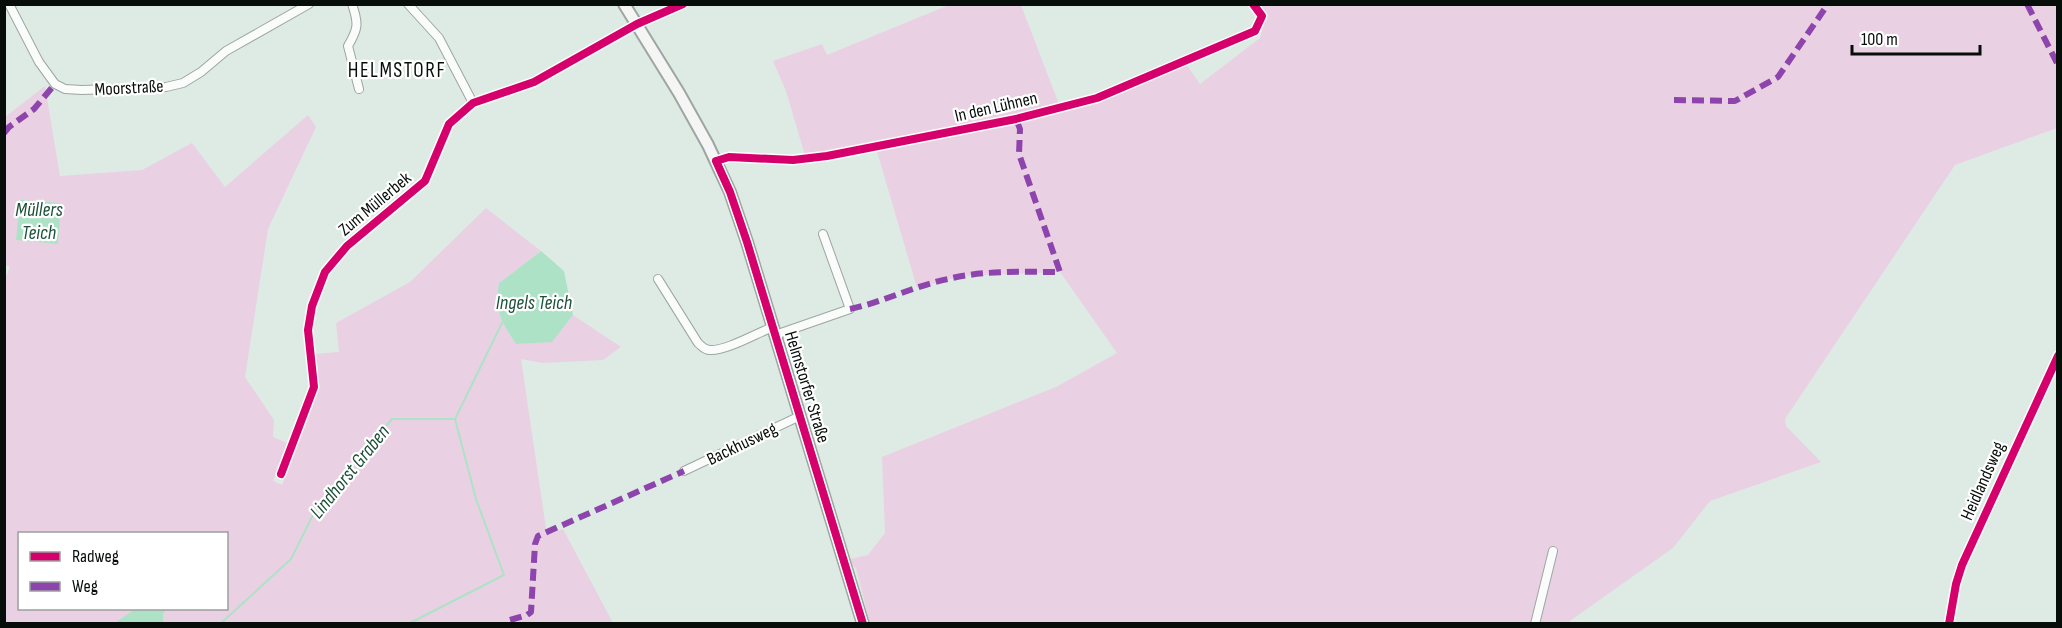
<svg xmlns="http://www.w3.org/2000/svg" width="2062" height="628" font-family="'Sofia Sans Condensed',sans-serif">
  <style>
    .green { fill: #ead0e3; fill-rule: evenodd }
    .water { fill: #aee2c7 }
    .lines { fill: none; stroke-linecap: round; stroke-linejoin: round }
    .stream { stroke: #aee2c7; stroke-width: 2 }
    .minor-casing { stroke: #9da6a1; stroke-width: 10 }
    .secondary-casing { stroke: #9da6a1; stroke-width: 14 }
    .minor { stroke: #fafcfb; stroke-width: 8 }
    .secondary { stroke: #f6f5f6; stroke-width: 10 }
    .quiet { stroke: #8e44ad; stroke-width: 6; stroke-dasharray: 12 6; stroke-linecap: butt }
    .cycleway-casing { stroke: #fff; stroke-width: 11 }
    .cycleway { stroke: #d6006c; stroke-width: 8 }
    .labels { text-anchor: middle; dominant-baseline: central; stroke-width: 4.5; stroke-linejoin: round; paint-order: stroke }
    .street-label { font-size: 18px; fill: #070e0a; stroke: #fff }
    .water-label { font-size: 20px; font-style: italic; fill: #1b5038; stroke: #fff }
    .quarter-label { font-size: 21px; letter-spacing: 1.5px; fill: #070e0a; stroke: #fff }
  </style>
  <rect width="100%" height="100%" fill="#deebe4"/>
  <path class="green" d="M949 5H1021L1060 107 1096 95 1182 58 1200 84 1260 38 1266 16 1259 5H2057V128L1955 165 1785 419 1786 426 1821 462 1710 501 1673 548 1567 623H870L856 568 851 564 850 559 868 555 885 533 882 457 1056 387 1117 353 1060 272 962 276 917 288 876 148 806 159 786 91 773 61 822 44 827 55Z
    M45 86 60 176 142 170 192 143 225 187 308 115 316 127 268 229 245 377 274 420 273 437 287 443 273 481 282 485 319 390 315 354 339 352 336 323 410 282 486 208 541 251 499 283C494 310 501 322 516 344L552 341 573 315 621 347 603 360 543 363 521 359 547 535 563 529 613 623H5L4 281 10 267 4 264 5 117ZM20 534H226V608H20Z"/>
  <path class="water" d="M20 200 61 203 58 244 16 240Z
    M541 251 564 271 573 315 552 342 516 344C501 322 494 310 499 283Z
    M135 609H166L163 614V623H115Z"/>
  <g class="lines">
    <path class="stream" d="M220 624 291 559 314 513 392 419H455L502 323
      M408 624 504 575 476 499 455 419"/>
    <g class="minor-casing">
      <path id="minor" d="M9 4 39 62 55 84 65 89 82 90 166 87 183 83 201 72 226 51 309 4
        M352 4C359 24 358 29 348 46L359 89
        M408 4 439 38 473 103
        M716 161 729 157 793 160 827 156 1016 119 1097 98 1255 31 1262 16 1253 4
        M658 279 698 343C702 346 704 350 710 350 726 351 757 333 773 327
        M775 335 850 309 823 234
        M684 471 800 416
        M281 474 314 387 308 330 312 306 325 272 347 246 425 181 449 124 473 103 534 82 637 24 683 4
        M1535 624 1553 551
        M1949 624 1956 584 1962 565 2058 356"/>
    </g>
    <g class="secondary-casing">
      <path id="secondary" d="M624 4 679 93 708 145 730 192 747 242 863 624"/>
    </g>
    <use href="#minor" class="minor"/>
    <use href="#secondary" class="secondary"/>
    <path class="quiet" d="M2027 4 2058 65
      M1674 100 1735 101 1778 77 1828 4
      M4 133 9 127 34 109 55 84
      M850 309C883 302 914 286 948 279 984 270 1023 272 1060 272L1019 154 1020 129 1016 119
      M510 620 527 615 531 612 535 544 538 536 684 471"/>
    <g class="cycleway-casing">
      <path id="cycleway" d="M281 474 314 387 308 330 312 306 325 272 347 246 425 181 449 124 473 103 534 82 637 24 683 4
        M863 624 747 242 730 192 716 161 729 157 793 160 827 156 1016 119 1097 98 1255 31 1262 16 1253 4
        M1949 624 1956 584 1962 565 2058 356"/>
    </g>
    <use href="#cycleway" class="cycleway"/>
  </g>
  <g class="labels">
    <g class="street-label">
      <text transform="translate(129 88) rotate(-3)">Moorstraße</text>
      <text transform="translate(996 107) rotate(-13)">In den Lühnen</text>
      <text transform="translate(375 204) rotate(-40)">Zum Müllerbek</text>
      <text transform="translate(807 387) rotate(73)">Helmstorfer Straße</text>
      <text transform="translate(742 444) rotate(-26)">Backhusweg</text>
      <text transform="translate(1983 481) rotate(-66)">Heidlandsweg</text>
    </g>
    <g class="water-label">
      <text x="39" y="210">Müllers<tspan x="39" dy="23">Teich</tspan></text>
      <text x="534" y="303">Ingels Teich</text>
      <text transform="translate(350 472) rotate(-51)">Lindhorst Graben</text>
    </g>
    <g class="quarter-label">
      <text x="397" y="70">HELMSTORF</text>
    </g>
  </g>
  <rect width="2062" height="628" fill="none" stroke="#070e0a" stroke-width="12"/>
  <rect x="18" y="532" width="210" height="78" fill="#ffffff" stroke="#9c9f9d" stroke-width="1.5"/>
  <rect x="30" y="552" width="30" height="9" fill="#d6006c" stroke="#9c9f9d" stroke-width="1.5"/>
  <text x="72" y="562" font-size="18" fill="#070e0a">Radweg</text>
  <rect x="30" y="582" width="30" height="9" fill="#8e44ad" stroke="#9c9f9d" stroke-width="1.5"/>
  <text x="72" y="592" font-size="18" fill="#070e0a">Weg</text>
  <path d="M1852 45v9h128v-9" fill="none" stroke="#070e0a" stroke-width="3"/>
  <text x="1861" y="45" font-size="18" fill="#070e0a" stroke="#ffffff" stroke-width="4.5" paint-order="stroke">100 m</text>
</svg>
